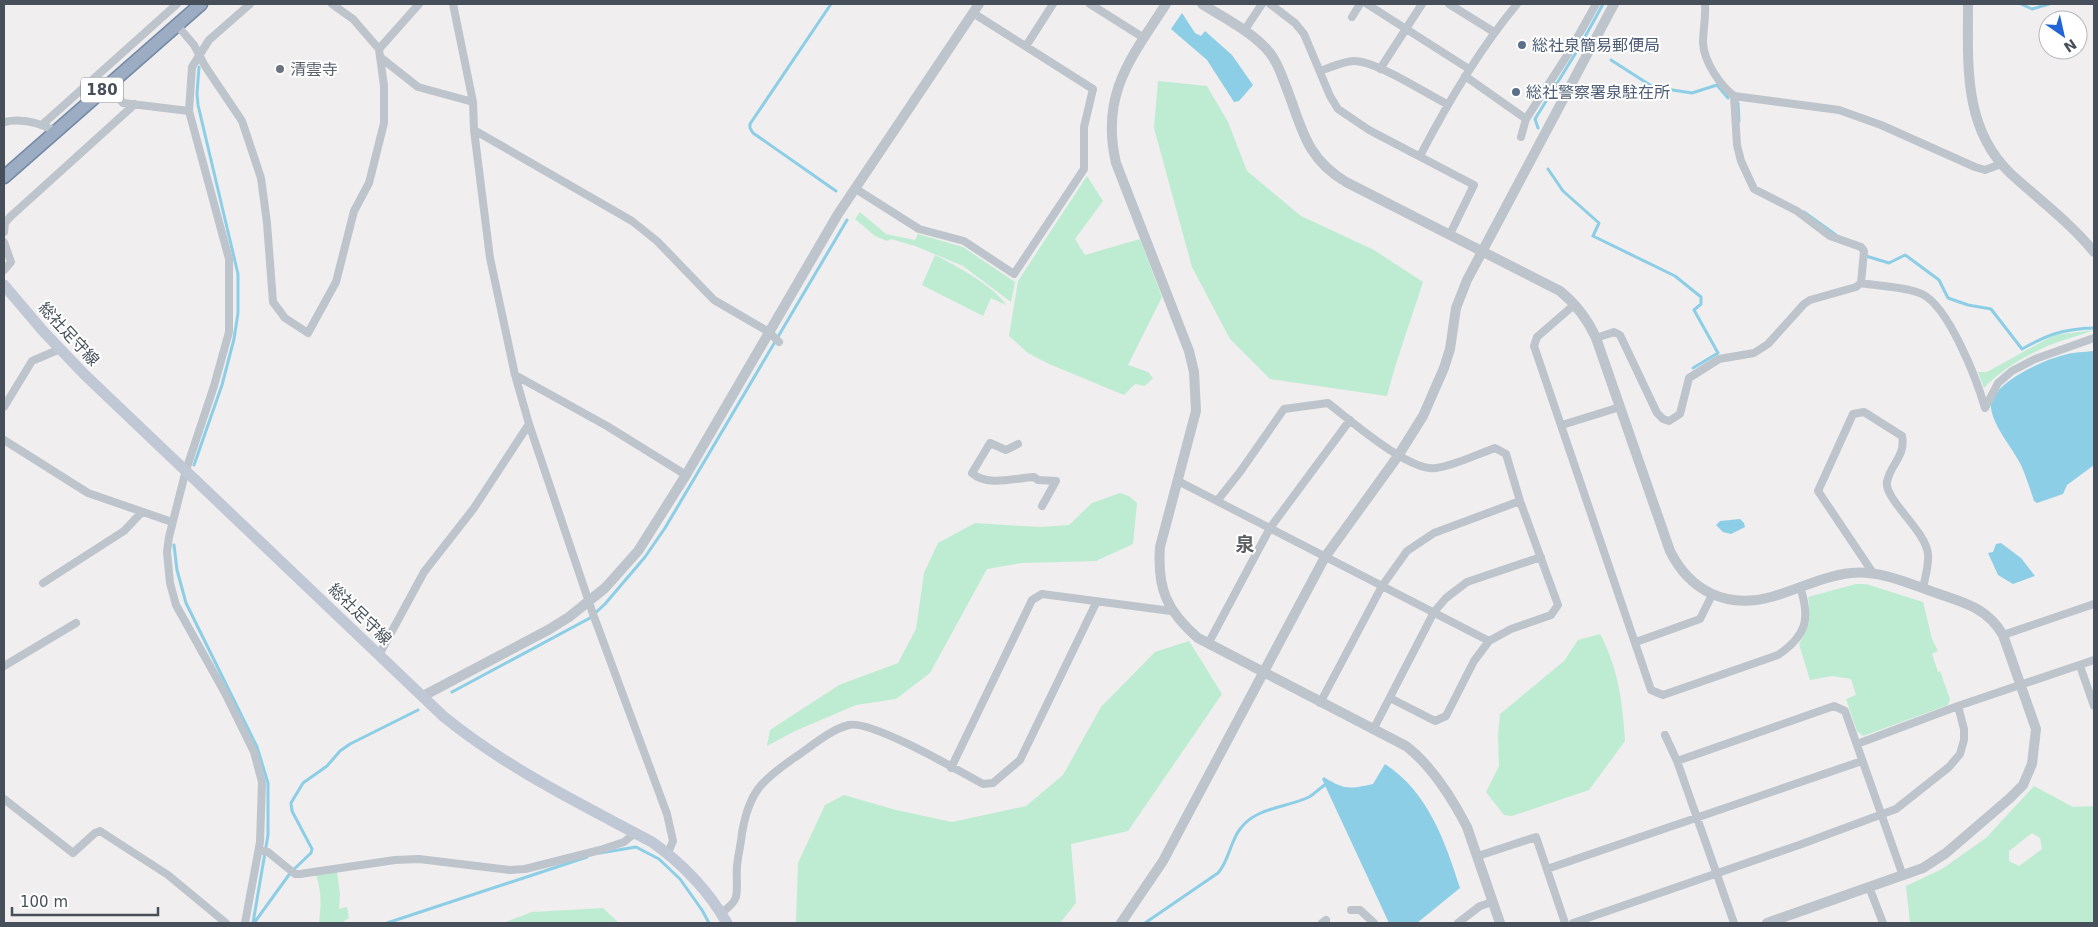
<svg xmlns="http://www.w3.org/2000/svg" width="2098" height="927" font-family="'DejaVu Sans','Noto Sans JP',sans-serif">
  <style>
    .green { fill: #beecd3; fill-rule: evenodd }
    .water { fill: #8dcee7 }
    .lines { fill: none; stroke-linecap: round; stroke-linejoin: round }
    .stream { stroke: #8dcee7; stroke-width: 3 }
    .trunk-casing { stroke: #7388a6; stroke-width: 15 }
    .minor { stroke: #bdc4cc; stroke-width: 8 }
    .tertiary { stroke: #bdc4cc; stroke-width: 10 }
    .secondary { stroke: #bfc8d4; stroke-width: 11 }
    .trunk { stroke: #9cacc2; stroke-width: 12 }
    .service-dot { fill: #5c6f8a; stroke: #fff; stroke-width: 2 }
    .worship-dot { fill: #6b7280; stroke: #fff; stroke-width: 2 }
    .labels { text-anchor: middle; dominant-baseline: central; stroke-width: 4; stroke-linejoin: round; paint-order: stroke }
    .shield { fill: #fff; stroke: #7e848c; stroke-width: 1 }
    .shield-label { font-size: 15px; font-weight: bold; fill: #47505a }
    .service-label { font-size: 16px; fill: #4e5e75; stroke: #fff; text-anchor: start }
    .worship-label { font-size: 16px; fill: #5b616d; stroke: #fff; text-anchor: start }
    .street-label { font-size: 16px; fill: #47505a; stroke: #fff }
    .quarter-label { font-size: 19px; font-weight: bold; fill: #5b5e62; stroke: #fff }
  </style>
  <rect width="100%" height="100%" fill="#f0eeee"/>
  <path class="green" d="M1158 81 1207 86 1228 122 1247 171 1301 216 1374 250 1423 282C1411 320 1397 357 1387 396L1270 379 1230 339 1192 267 1154 128Z
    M1087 176 1103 201 1075 239 1085 255 1140 239 1162 297 1128 365 1148 372 1153 378 1145 386 1135 384 1124 395 1049 364 1028 353 1009 336 1018 281Z
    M860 212 886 234 915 240 918 234 963 247 1015 282 1011 302 963 266 915 246 891 239 887 241 875 236 855 219Z
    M935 255C955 265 994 286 1006 305L991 298 983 316 922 285Z
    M2094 330C2080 336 2064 339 2050 345 2026 355 2001 370 1984 388L1978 372H1987L2054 335Z
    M1120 493 1129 496 1137 503 1133 544 1096 561 1021 563 987 569 930 673 896 699 856 705 795 731 767 746 770 730 839 685 898 663 916 629 924 573 938 543 975 523 1040 527 1069 525 1092 503Z
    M1856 584H1866L1923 602 1932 639 1938 651 1932 654 1938 672 1940 671 1950 699 1948 705 1863 736 1857 731 1846 699 1856 695 1851 679 1832 676 1810 680 1799 644C1808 629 1811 615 1808 597Z
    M1600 634C1618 667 1623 704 1625 741L1589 790 1512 816 1504 815 1486 792 1499 766 1498 735 1500 714 1564 661 1578 640Z
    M1189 641 1222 694 1128 831 1071 844 1076 903 1060 923H796L798 863 825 805 844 795 896 810 952 822 1026 806 1063 775 1101 707 1155 652Z
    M2034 786 2073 807 2094 806V923H1910L1906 886 1942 869 1986 838ZM2032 833 2040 838 2042 849 2019 866 2009 861V851Z
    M337 872 340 894 339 909 347 907 349 918 344 921 345 923H319C321 906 322 892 316 875Z
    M603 908 619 923H503L532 912Z"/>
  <path class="water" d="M1182 13 1195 33 1201 36 1205 31 1232 55 1253 85 1239 101 1234 102 1207 60 1171 29Z
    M2094 351V465L2067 485 2063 494 2037 503 2034 501C2030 489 2026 476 2021 465 2012 447 1994 428 1991 408 1988 385 2045 359 2064 355 2073 352 2084 352 2094 351Z
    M1740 519 1744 523 1745 527 1731 534 1723 532 1716 525 1720 521Z
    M2001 543 2021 558 2035 576 2013 584 1998 575 1988 553 1993 552 1996 544Z
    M1385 764C1428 792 1445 841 1460 888L1417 923H1389L1322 779 1324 777C1344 790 1350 789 1373 784Z"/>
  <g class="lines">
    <path class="stream" d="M831 4 750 124V128L753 133 836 191
      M2021 4 2032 9 2049 4
      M1582 47 1580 46 1603 4
      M1611 60 1653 87 1692 93 1717 85 1728 98
      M1738 103 1739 121
      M1538 128 1535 119 1580 46
      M1548 169 1563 191 1599 223 1593 236 1675 276 1701 297V304L1694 310 1718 353 1693 368
      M1804 212 1836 235
      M1866 254V256L1889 263 1905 255 1908 257 1939 280 1948 298 1968 305 1991 309 2022 349C2049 334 2063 329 2094 328
      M194 465 222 385 234 339 238 313V274L198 105 197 94 199 67
      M174 545 177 570 186 603 257 747 268 783V835L253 923
      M452 692 590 618 605 604 645 557 665 528 847 220
      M600 853 636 847 659 859 680 879 702 910 709 923
      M254 923 291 872 311 853 312 849 292 811 291 803 303 783 327 766 340 751 350 744 418 710
      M387 923 587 857
      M1145 923 1218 873C1229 861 1230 842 1240 829 1256 807 1286 808 1309 797 1316 793 1320 787 1327 784"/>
    <g class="trunk-casing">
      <path id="trunk" d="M4 177 201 4"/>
    </g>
    <path class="minor" d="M453 4 473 102 474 130 490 258 515 375 529 424 593 614 667 814 673 841 668 853
      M1090 4 1144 38
      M1270 4 1295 23 1304 34 1330 96 1338 109 1369 130 1474 185 1450 234
      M1367 4 1469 69
      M1449 4 1494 32
      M1705 4C1706 17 1703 30 1703 43 1704 62 1720 85 1734 96L1839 110 1881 125 1975 167 1985 170 2001 164
      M1352 17 1360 4
      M177 25 194 45 205 66 242 121 261 178 267 223 273 302 285 318 308 333 336 282 354 211 369 183 384 123V86L379 49 353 19 332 4
      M1244 31 1262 4
      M1026 46 1053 4
      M379 49 419 4
      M380 57 418 87 473 102
      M1380 69 1422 4
      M1320 71C1330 68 1343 61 1354 61 1377 61 1425 93 1447 104
      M1465 76 1526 119
      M1550 83 1566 94
      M107 86 123 103 189 111
      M1734 96 1737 145 1741 161 1754 189 1797 211 1830 236 1861 247 1864 251 1861 283
      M4 122C21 118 40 123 55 131
      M43 124 177 4
      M474 130 632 221 657 241 714 300 769 332 779 342
      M1521 137 1526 119 1568 54 1596 4
      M1420 156C1448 102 1478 51 1517 4
      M856 189 919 229 964 241 1014 274 1084 169V127L1093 89 973 13
      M4 232 5 223 10 217 135 104
      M4 242 11 262 4 270
      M1575 304 1537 337 1534 346 1651 690 1663 695 1778 655C1806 636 1811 619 1800 587
      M1596 338 1614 332 1620 335 1657 413 1663 419 1669 421 1680 414 1689 378 1719 359 1754 353 1768 344 1804 304 1810 300 1856 287 1861 283C1877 286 1908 287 1922 294 1949 307 1977 380 1985 408L1998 383 2012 371 2035 359 2094 338
      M515 375 607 426 686 475
      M4 407 32 361 60 349
      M1562 425 1620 407
      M4 440 88 493 172 522
      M1018 444 1006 450 990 443 972 473C987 487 1015 478 1034 477L1038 480 1056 481 1042 506
      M1178 481 1489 641
      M1217 501 1240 472 1284 409 1328 403C1350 420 1409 472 1436 468 1453 466 1478 454 1495 448L1506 454 1520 501 1558 605 1551 615 1511 629 1489 641 1474 661 1446 716 1435 721 1390 698
      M1873 573 1818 491 1853 414 1864 412 1902 436C1906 457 1890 464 1887 482 1884 499 1926 531 1928 554 1929 565 1925 578 1923 588
      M43 583 124 531 141 513
      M2003 635 2094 604
      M1636 642 1700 619 1712 595
      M1208 644 1270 528 1350 420
      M379 655 424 572 474 508 529 424
      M4 666 76 623
      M2080 666 2094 706
      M1320 703 1382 586 1407 551 1434 533 1520 501
      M1373 730 1434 612 1446 598 1467 582 1541 557
      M1665 735 1677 761 1734 923
      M1857 744 1958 706 2094 660
      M1677 761 1834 706 1845 711 1903 876
      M951 768 1032 600 1042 594 1171 611
      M4 799 73 853 95 833 100 831 168 875 226 923
      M259 849 268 852 295 874H300L395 860 419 859 510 870 525 869 600 850 624 842 635 833
      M1478 856 1536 837 1565 923
      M1547 869 1862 761
      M1869 887 1883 923
      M1351 910H1360L1374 923
      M721 913C727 909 734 904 736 897 738 887 736 876 737 866 738 855 741 844 742 833 749 792 761 781 794 758 811 747 829 730 849 725 872 720 959 771 983 784L993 783 1020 760 1096 603
      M245 923 260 842 262 782 254 752 225 693 176 605 170 583 167 552 169 537 186 470 214 386 229 332V259L189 111 192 67 209 40 250 4
      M1322 923 1326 920
      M1458 923 1480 906 1493 902
      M1573 923 1799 845 1896 809 1949 767 1960 754 1964 740V729L1958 706"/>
    <path class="tertiary" d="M1166 4C1131 58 1100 94 1116 163L1189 351 1194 372 1196 411 1160 547C1157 589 1167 611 1198 638L1406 746C1432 766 1452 798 1467 827L1500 923
      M1202 4C1224 18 1253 32 1270 53 1277 62 1281 73 1285 84 1302 126 1304 157 1346 182L1560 291C1576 304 1587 318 1596 338L1670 551C1690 591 1726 609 1771 597 1797 590 1823 576 1851 573 1881 570 1910 584 1939 594 1966 603 1988 609 2003 635L2036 729 2032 764 2023 785 2010 798 1946 853 1923 868 1767 923
      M1968 4C1968 64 1963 128 2010 173 2038 199 2070 222 2094 252
      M423 696 548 630 569 617 605 588 638 551 686 475 838 214 979 4
      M1121 923 1163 861 1325 557 1398 456 1423 416 1444 368 1450 349 1456 308 1467 280 1614 4"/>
    <path class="secondary" d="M4 285 43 331 84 374 443 716C508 769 579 803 652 842 683 864 708 890 727 923"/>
    <use href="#trunk" class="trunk"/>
  </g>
  <g class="service-dot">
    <circle cx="1522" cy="45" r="5"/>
    <circle cx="1516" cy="92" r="5"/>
  </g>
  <circle class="worship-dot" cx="280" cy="69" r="5"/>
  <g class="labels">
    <rect class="shield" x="81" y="77.5" width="42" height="25" rx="4"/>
    <g class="shield-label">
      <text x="102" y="90">180</text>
    </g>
    <g class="service-label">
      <text x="1532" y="45">総社泉簡易郵便局</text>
      <text x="1526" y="92">総社警察署泉駐在所</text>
    </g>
    <g class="worship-label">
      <text x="290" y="69">清雲寺</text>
    </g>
    <g class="street-label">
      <text transform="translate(69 334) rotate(47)">総社足守線</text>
      <text transform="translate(360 614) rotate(44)">総社足守線</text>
    </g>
    <g class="quarter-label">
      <text x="1245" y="544">泉</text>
    </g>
  </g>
  <rect width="2098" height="927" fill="none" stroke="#47505a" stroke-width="10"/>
  <g transform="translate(2063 35) rotate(146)"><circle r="24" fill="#ffffff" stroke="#b5b9bd"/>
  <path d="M0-4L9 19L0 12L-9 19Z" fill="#2364d6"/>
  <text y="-8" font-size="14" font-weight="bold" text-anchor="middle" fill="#47505a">N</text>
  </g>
  <path d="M12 907v8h146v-8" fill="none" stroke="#47505a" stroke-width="2.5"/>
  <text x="20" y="907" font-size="15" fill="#47505a" stroke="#ffffff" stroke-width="4" paint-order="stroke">100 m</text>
</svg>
